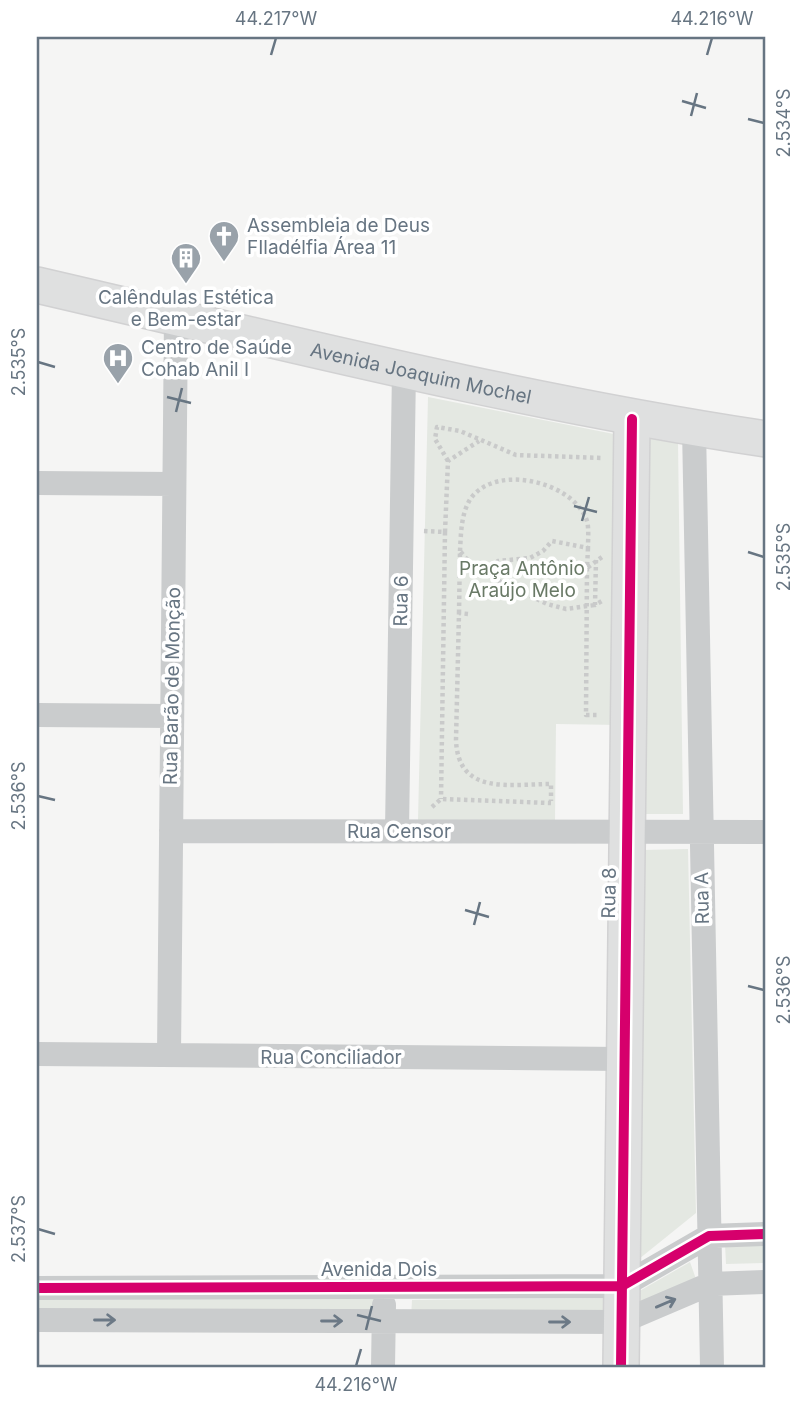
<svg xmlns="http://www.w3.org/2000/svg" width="803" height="1404" font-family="Inter,sans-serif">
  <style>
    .green { fill: #e4e8e2 }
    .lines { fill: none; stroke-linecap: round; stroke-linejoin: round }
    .secondary-casing { stroke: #d1d1d2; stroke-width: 38 }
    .path { stroke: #c9caca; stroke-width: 4.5; stroke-dasharray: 3.5 3.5; stroke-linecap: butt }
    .street { stroke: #cacccd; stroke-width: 24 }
    .secondary { stroke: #dfe0e0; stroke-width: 35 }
    .cycleway-casing { stroke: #fff; stroke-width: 15 }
    .cycleway { stroke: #d6006c; stroke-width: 10 }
    .oneway { stroke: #6c7986 }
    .ticks { fill: none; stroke: #677582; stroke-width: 2.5 }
    .labels { text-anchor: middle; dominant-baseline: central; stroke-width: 7; stroke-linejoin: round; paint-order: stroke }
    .poi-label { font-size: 19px; fill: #677582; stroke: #fff; text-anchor: start }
    .street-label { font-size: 19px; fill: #677582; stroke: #fff }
    .park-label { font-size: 19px; fill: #697966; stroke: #fff }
    .neatline { fill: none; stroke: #677582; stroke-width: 2.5 }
    .ticks-label { font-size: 18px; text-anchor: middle; fill: #677582 }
  </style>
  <rect width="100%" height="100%" fill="#f5f5f4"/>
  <path class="green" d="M428 397 624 436 620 725 556 724 555 823 418 820Z
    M647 438 678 442 683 814H645Z
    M688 849 696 1213 634 1263 642 850Z
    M725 1244H766V1263L726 1264Z
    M690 1262 696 1279 637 1305 636 1293Z
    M37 1294 384 1297V1316L37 1309Z
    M612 1298 613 1318H411L412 1300Z"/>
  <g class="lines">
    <g class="secondary-casing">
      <g id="secondary">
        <path id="s1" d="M37 285C279 341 520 402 766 439"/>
        <path d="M621 1367 632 419"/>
      </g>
    </g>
    <path class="path" d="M448 461 435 439 437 427 460 431 516 455 602 458
      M424 531 445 532 441 799
      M445 532 448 461 479 441
      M588 548 587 568 602 557
      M460 551C461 533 461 513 471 498 497 463 574 482 587 521 589 528 588 540 588 548L552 541 543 551 530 558 498 561 487 575
      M596 560 595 605 602 601
      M587 568 586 715H599
      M459 613 460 551 476 570 547 604 566 609 595 605
      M468 614 459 613 456 740C458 796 510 784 551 784V801
      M432 807 441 799 551 803"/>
    <path class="street" d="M694 428 712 1367
      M37 483 174 484
      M37 715 172 716
      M171 831 766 832
      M397 831 404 370
      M37 1054 624 1059
      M169 1055 176 317
      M37 1288 622 1286 709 1236 766 1234
      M37 1320 621 1322 710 1284 766 1282
      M383 1367 384 1305"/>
    <use href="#secondary" class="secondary"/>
    <g class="cycleway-casing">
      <path id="cycleway" d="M37 1288 622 1286 709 1236 766 1234
        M621 1367 632 419"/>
    </g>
    <use href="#cycleway" class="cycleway"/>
  </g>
  <defs><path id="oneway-shaft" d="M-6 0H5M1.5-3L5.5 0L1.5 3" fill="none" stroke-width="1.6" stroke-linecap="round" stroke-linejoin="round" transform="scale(1.75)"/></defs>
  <g class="oneway">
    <use href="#oneway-shaft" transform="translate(666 1303) rotate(-23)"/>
    <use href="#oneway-shaft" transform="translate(105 1320)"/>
    <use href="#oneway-shaft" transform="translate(332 1321)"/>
    <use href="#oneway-shaft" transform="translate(560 1322)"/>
  </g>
  <path class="ticks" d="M271 55 276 38M707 55 712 38M682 101 706 108M691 116 697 93M748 119 764 123M38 362 55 367M167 397 191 403M176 412 182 388M574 506 597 512M582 521 589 497M748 552 764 557M38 796 55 800M465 910 489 917M474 925 480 902M748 986 764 990M38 1229 55 1234M357 1315 381 1321M366 1330 372 1306M356 1366 361 1349"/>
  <defs>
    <g id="church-pin" transform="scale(1.575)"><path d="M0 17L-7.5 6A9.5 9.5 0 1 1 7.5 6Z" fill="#99a2aa" stroke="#fff"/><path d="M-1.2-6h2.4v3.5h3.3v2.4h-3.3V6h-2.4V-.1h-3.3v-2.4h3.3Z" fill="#fff"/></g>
    <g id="building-pin" transform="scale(1.575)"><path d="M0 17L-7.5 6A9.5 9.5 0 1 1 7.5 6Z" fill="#99a2aa" stroke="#fff"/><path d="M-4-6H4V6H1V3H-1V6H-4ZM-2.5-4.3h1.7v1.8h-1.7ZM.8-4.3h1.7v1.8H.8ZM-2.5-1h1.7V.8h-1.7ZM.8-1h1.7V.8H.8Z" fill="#fff"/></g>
    <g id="hospital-pin" transform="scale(1.575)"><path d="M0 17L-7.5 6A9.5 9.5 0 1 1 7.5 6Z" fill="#99a2aa" stroke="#fff"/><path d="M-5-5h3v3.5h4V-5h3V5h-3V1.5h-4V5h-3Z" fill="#fff"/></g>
  </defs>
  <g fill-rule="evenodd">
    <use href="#church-pin" x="224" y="236"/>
    <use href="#building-pin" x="186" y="258"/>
    <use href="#hospital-pin" x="118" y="358"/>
  </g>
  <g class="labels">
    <g class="poi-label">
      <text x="247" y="225">Assembleia de Deus<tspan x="247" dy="22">FIladélfia Área 11</tspan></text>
      <text x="186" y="297" text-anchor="middle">Calêndulas Estética<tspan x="186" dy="22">e Bem-estar</tspan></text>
      <text x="141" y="347">Centro de Saúde<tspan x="141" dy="22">Cohab Anil I</tspan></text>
    </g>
    <g class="street-label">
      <text stroke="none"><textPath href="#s1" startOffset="394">Avenida Joaquim Mochel</textPath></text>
      <text transform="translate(401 601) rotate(-89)">Rua 6</text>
      <text transform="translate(172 686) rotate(-89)">Rua Barão de Monção</text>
      <text x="399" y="831">Rua Censor</text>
      <text transform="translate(609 893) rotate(-89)">Rua 8</text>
      <text transform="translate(702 898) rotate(-91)">Rua A</text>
      <text x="331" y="1057">Rua Conciliador</text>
      <text x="379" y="1269">Avenida Dois</text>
    </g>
    <g class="park-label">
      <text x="522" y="568">Praça Antônio<tspan x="522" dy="22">Araújo Melo</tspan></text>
    </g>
  </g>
  <rect width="803" height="1404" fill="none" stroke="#ffffff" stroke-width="77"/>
  <rect x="38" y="38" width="726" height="1328" class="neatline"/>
  <g class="ticks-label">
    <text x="276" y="25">44.217°W</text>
    <text x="712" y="25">44.216°W</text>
    <text transform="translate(784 123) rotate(-90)" y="6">2.534°S</text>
    <text transform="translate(19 362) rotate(-90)" y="6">2.535°S</text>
    <text transform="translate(784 557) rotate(-90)" y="6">2.535°S</text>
    <text transform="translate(19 796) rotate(-90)" y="6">2.536°S</text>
    <text transform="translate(784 990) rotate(-90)" y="6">2.536°S</text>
    <text transform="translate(19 1229) rotate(-90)" y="6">2.537°S</text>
    <text x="356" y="1391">44.216°W</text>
  </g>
</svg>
